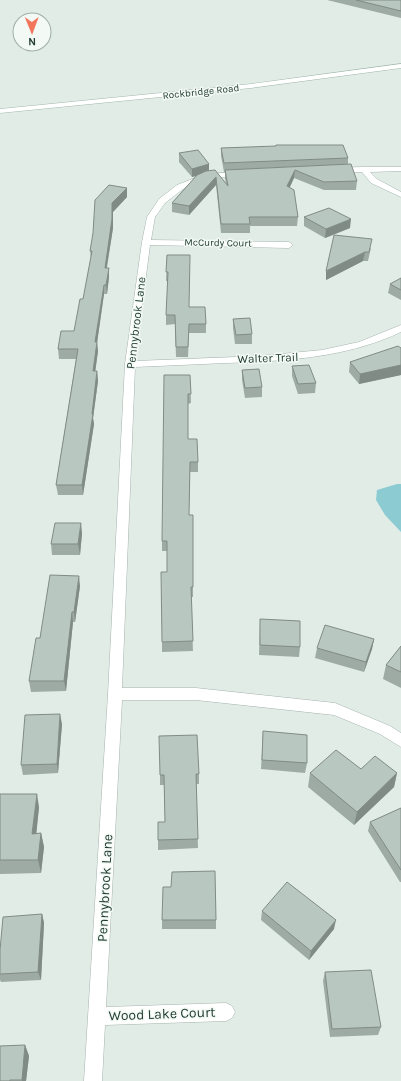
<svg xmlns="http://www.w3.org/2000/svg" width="401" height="1081" font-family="Karla,sans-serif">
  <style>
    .water { fill: #8bcbd1 }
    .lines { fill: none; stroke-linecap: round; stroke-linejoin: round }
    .minor-casing { stroke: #a5b4ae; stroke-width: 1 }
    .secondary-casing { stroke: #a1b8ae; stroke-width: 1 }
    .minor { fill: #fff; fill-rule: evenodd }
    .secondary { fill: #fff; fill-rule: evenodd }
    .wall { fill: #9eaba5 }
    .shaded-wall { fill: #818b86 }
    .building { fill: #b8c7c0; stroke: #818b86 }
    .labels { text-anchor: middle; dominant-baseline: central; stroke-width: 3; stroke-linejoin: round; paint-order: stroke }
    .far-street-label { font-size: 10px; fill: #223d34; stroke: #f3f9f5 }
    .street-label { font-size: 12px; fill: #223d34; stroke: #f3f9f5 }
    .near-street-label { font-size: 14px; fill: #223d34; stroke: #f3f9f5 }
  </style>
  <rect width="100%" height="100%" fill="#e2ece7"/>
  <path class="water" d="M397 484H401V532L385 515 376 500 377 490Z"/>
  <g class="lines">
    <g class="minor-casing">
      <path id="minor" d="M362 167H401V171L370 172 377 179 401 192V197L371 183 362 172H336L332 170 336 168Z
        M242 172 246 174 245 176 206 178 183 189 165 203 155 217 151 240 289 242 293 245 289 248 150 245 135 361 260 356 322 350 359 342 401 325V332C346 358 286 361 226 363 196 364 165 366 135 367L122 688H196L335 703 390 726 401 733V747L380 734 334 715 196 700H122L106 1007 226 1003 232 1006 235 1012 232 1018 226 1021 105 1025 102 1081H84L108 694 125 364 142 242 147 217 159 199 177 185 205 174Z"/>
    </g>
    <g class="secondary-casing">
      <path id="secondary" d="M401 64V68L251 88 0 113V109L251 84Z"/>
    </g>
    <use href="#minor" class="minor"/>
    <use href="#secondary" class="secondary"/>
  </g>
  <path class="wall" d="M327 0H401V18Z
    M276 145 348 158V165L357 181 356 190H324L294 178 290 187 298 217 297 226H250V233H221L216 185 189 215 172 212V203L196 176 192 177 179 162V153L209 164V171L226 184 225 179V172H224L221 156V148L276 147Z
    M127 188V197L113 212V228L107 268 109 277 107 294H104L97 343 98 351 95 371H97L98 381 93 418 94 424 83 495H58L56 485 76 359H59L58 349 74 331 83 299 91 258 90 251Z
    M304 217 350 228 325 238 304 226Z
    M371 248 368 261H363L326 280V271Z
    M167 255 189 307 206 324V333H189L188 357H176L175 324 166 325V315L168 281H166Z
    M401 278V300L388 293 390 284Z
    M233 319 252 334V344H235L233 328Z
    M401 348V375L359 384 349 372 350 362Z
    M292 366 316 383 315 393 298 394 292 376Z
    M242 370 262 387V397L245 398 242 380Z
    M190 375 191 403 188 404V439L198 462V472H190L189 515H193V597H191L193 651 162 652V642L167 572V551H162V541Z
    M82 533 80 555H52L51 544Z
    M80 586 75 622H73L66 691 31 692 29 681 40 638Z
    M260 619 300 647 299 657 259 655Z
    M374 639 372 649 364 672 315 658 317 648Z
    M401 646V688L383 679 386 665Z
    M62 724 58 773 23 775 21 765Z
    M263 731 307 763 305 773 261 769Z
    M361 769 397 773 394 787 354 825 308 787 310 773Z
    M199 774V784H196L198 848 158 850V840L165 822 164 785H160V775Z
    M0 794 39 807 36 834 41 833 44 847 41 873 0 874Z
    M401 808V882H400L368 831 370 822Z
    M171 887 216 920V929H162V920Z
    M262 911 334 929 309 960 261 920Z
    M42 914 44 923 41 980 1 982 0 980V950Z
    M325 972 381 1027 378 1035 330 1037 323 981Z
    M25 1045 29 1056 26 1081H0Z"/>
  <path class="shaded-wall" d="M209 164V172L192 177V169Z
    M295 170 294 178 286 195 287 186Z
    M216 177V185L189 215V206Z
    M127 188V197L113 212V228L105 277V268L112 203Z
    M351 219 350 228 325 238 326 229Z
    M365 252 363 261 326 280V271Z
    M109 268V277L107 294 106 285Z
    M104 285V294L97 343 98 351 94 381 93 371 95 342Z
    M401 365V375L359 384 360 374Z
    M97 371 98 381 93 418 94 424 83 495 82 485Z
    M81 523 82 533 80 555 78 544Z
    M79 576 80 586 75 622 74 612Z
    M72 612 73 622 66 691 64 681Z
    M374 639 372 649 364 672 366 662Z
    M60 714 62 724 58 773 57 764Z
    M397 773 394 787 354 825 357 812Z
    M37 794 39 807 35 847 32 834Z
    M41 833 44 847 41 873 38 860Z
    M42 914 44 923 41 980 38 972Z
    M336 920 334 929 309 960 311 951Z
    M25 1045 29 1056 26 1081H22V1080Z"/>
  <path class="building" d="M356 0H401V11Z
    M276 145H343L348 158 224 163 221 148 276 146Z
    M198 150 209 164 192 169 179 153Z
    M351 164 357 181 324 182 295 170 287 186 294 190 298 217H249L250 224H221L216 177 189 206 172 203 197 175 206 171 215 170 228 186 225 170Z
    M109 185 127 188 112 203V219L105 268H109L106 285H104L95 342H97L93 371H97L92 414H93L82 485H56L78 349H58L61 331H74L80 299H83L92 251H90L93 233 95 200Z
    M329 208 351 219 326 229 304 217Z
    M334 235 372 239 369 252H365L326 271Z
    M167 255H190L189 307H205L206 324H189L188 347H176L175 315H166L168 272H166Z
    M401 278V290L390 284Z
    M250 318 252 334 236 335 233 319Z
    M398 346 401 348V365L360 374 350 362Z
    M309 365 316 383 298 384 292 366Z
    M259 369 262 387 245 388 242 370Z
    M164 375H190L191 394H188V439H197L198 462H190L189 515H193V587H191L193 641 162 642 161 572H167V541H162Z
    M55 523H81L78 544H51Z
    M50 575 79 576 74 612H72L64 681H29L36 638H40Z
    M260 619 300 621V647L260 645Z
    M325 625 374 639 366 662 317 648Z
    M401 646V672L386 665Z
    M60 714 57 764 21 765 25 715Z
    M263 731 307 735V763L262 760Z
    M197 735 199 774H196L198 839 158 840V822H165L164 775H160L159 736Z
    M336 750 361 769 375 756 397 773 357 812 310 773Z
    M0 794H37L32 834 41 833 38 860H0Z
    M401 808V870L370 822Z
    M215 871 216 920H162L163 887H171L172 872Z
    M287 882 336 920 311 951 262 911Z
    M42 914 38 972 0 974V950L3 917Z
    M371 970 381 1027 332 1029 325 972Z
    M25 1045 22 1080H10V1081H0V1046Z"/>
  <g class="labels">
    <g class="far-street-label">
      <text transform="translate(201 92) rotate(-6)">Rockbridge Road</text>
      <text transform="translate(218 243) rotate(1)">McCurdy Court</text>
    </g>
    <g class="street-label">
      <text transform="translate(136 323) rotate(-83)">Pennybrook Lane</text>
      <text transform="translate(268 358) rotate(-2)">Walter Trail</text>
    </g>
    <g class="near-street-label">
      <text transform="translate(105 888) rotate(-87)">Pennybrook Lane</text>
      <text transform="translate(162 1014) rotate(-2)">Wood Lake Court</text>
    </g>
  </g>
  <g transform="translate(32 32) rotate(179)"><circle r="19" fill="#f3f9f5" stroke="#9faea8"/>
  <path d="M0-3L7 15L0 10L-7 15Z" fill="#f1765c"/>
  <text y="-6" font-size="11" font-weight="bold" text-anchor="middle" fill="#223d34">N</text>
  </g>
</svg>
